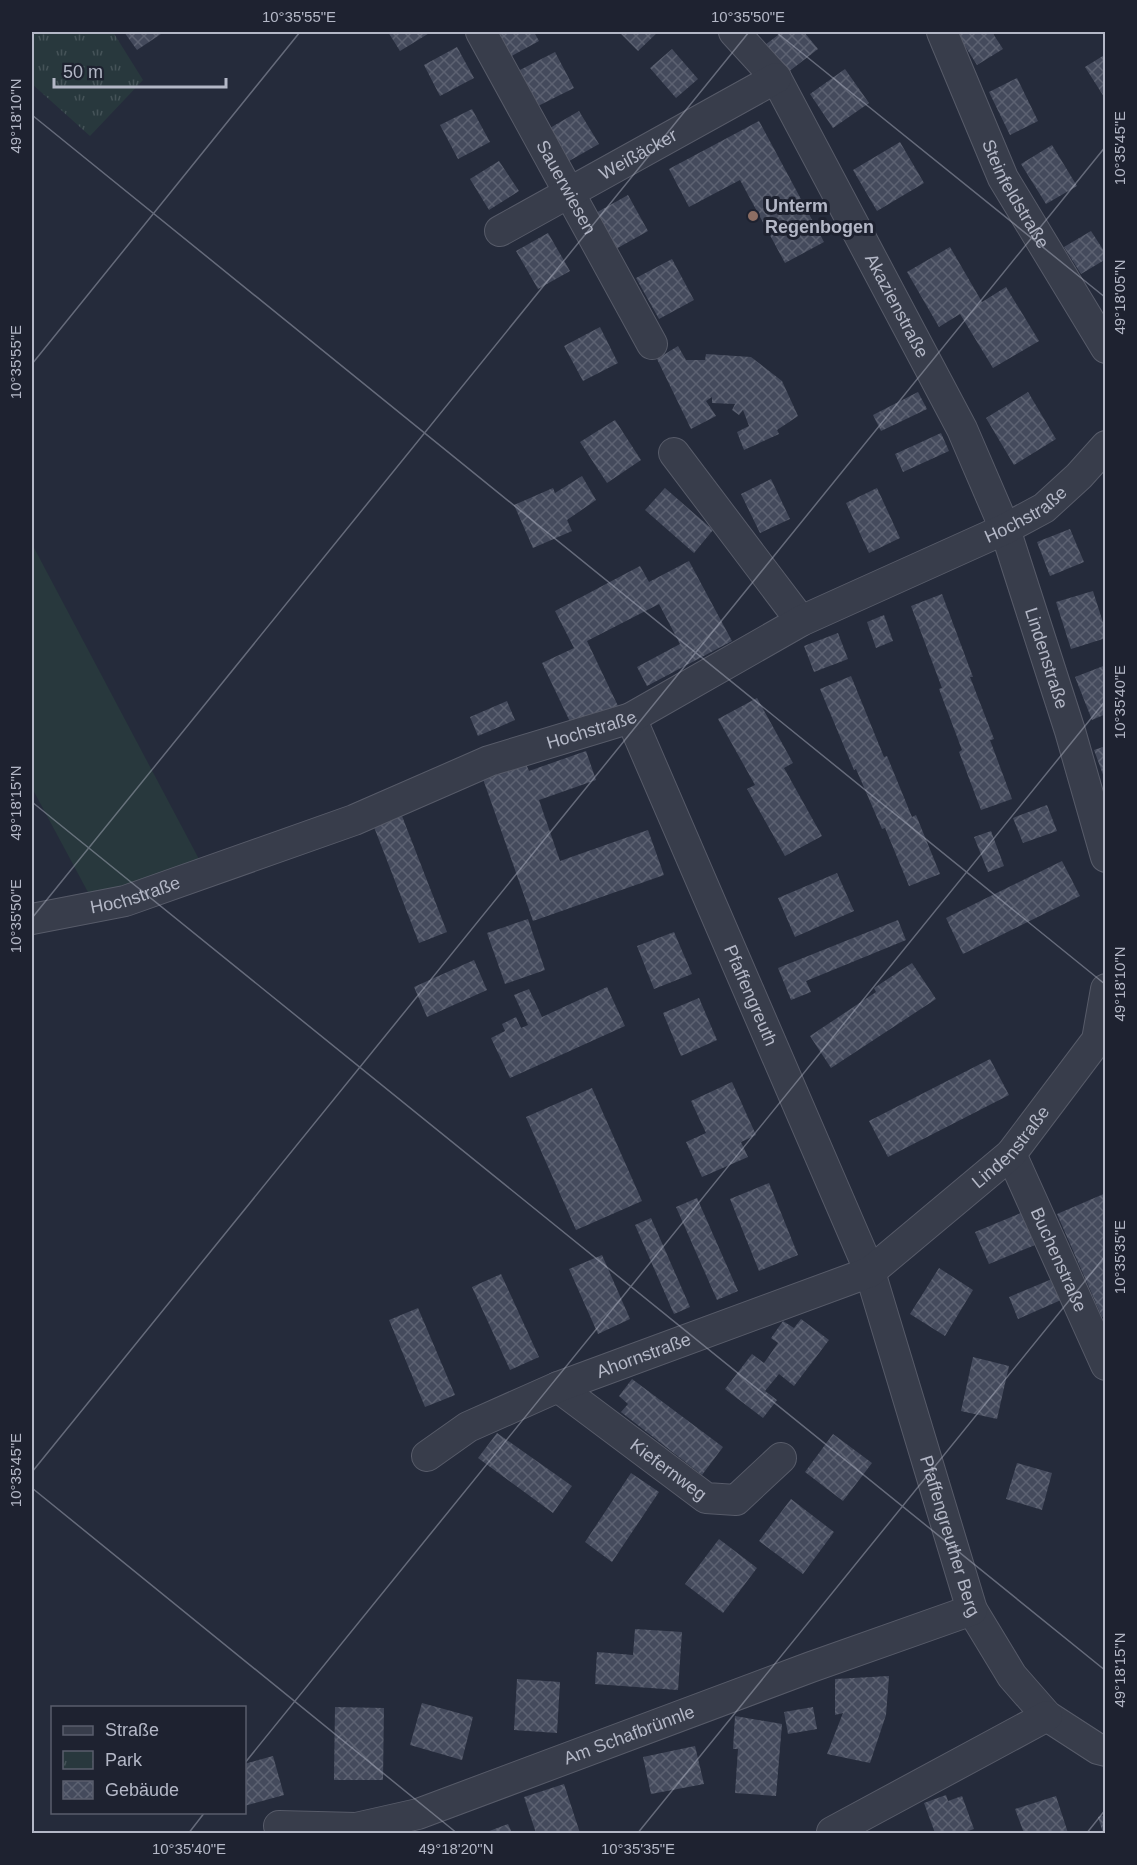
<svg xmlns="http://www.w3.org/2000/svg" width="1137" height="1865" font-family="Helvetica,sans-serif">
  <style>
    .grass { fill: #28383d }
    .park { fill: url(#park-tufts) }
    .building { fill: url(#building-cross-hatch) }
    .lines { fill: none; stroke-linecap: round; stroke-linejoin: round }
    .minor-casing { stroke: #575b69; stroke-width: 32 }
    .minor { stroke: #383d4b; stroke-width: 30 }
    .ticks { fill: none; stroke: #b4b8c7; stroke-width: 1.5; stroke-opacity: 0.45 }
    .education-dot { fill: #8d6e63; stroke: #1e2230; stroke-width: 2 }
    .labels { text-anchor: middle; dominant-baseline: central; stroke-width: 6; stroke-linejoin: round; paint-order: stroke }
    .street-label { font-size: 18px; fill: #b4b8c7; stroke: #1e2230 }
    .poi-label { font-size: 18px; font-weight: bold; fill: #b4b8c7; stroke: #1e2230; text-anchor: start }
    .neatline { fill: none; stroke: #b4b8c7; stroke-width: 2 }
    .ticks-label { font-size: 15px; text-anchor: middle; fill: #b4b8c7 }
  </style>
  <defs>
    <pattern id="park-tufts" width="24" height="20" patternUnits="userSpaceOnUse" patternTransform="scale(1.5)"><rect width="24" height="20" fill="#28383d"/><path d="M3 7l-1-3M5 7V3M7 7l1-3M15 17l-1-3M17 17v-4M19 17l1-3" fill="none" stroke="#455358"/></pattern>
    <pattern id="building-cross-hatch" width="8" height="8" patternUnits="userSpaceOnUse" patternTransform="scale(1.5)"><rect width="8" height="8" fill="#444a5c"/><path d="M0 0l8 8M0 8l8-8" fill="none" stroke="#5d6272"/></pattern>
  </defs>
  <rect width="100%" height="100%" fill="#252b3b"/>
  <path class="grass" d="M32 544 200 861 90 896 32 788Z"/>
  <path class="park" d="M32 32H113L143 80 90 136 32 84Z"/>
  <path class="building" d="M124 32H164L137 50Z
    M388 32H431L400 51Z
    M494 32H534L539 41 508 58Z
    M619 32H658L638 51Z
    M782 32H804L818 49 787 73 765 45Z
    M956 32H992L1003 49 977 65Z
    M457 47 474 78 440 96 424 65Z
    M672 49 698 79 676 98 650 68Z
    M555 52 574 88 536 107 518 71Z
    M1106 54V100L1085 67Z
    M845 69 869 103 833 128 810 94Z
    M1017 78 1038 121 1010 135 989 92Z
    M472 109 490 142 458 159 440 125Z
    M579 111 599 144 569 161 550 128Z
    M759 121 824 242 785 263 740 180 689 207 669 169Z
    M900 142 924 183 877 211 853 170Z
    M1052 145 1077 186 1046 204 1021 164Z
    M499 161 519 191 489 210 470 179Z
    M628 195 648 231 614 250 594 214Z
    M1091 231 1106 254V259L1081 274 1064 247Z
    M548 233 570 271 538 289 516 251Z
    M950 247 982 302 1006 287 1039 341 993 368 960 314 939 327 907 272Z
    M672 259 694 300 659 319 636 278Z
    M600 327 618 363 583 381 564 346Z
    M678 346 686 360H705L706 354 751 357 782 381 798 416 777 430 779 434 744 450 737 432 749 426 743 410 739 415 732 410 735 404 712 403V397L706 401 716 416 691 429 657 359Z
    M918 392 927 409 881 431 873 415Z
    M1028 392 1056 439 1014 465 986 418Z
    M615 420 641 460 607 483 580 442Z
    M941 433 949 451 903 472 895 454Z
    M582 476 596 500 567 520 572 531 533 548 514 505 553 488 555 493Z
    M771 479 790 519 760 533 741 494Z
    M665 488 713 530 694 553 645 510Z
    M877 488 900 538 869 553 846 503Z
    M1070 529 1084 562 1050 576 1037 542Z
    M689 561 732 641 647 686 637 667 680 644 659 604 587 641 618 706 573 728 542 663 574 648 555 611 640 566 649 582Z
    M1093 591 1106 632V638L1071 649 1056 602Z
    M942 594 973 677H970L994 739 990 740 1012 799 981 810 959 752 962 750 939 689 942 688 911 606Z
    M884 615 893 641 876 648 867 622Z
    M838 633 848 659 814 672 804 646Z
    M1106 665V714L1092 720 1075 677Z
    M851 676 884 757 887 756 912 817 916 815 940 874 909 886 885 828 882 829 856 769 854 770 820 689Z
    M757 698 793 763 784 768 822 836 785 856 747 789 755 785 718 719Z
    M507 701 515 720 478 736 470 717Z
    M1106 746V780H1105L1094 750Z
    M586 751 596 780 539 800 560 861 648 830 664 875 533 921 483 779 526 764 529 771Z
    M1047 805 1057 831 1023 843 1013 818Z
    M402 816 447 932 419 943 374 827Z
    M991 831 1004 866 988 872 974 837Z
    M1062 861 1080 896 963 954 946 918Z
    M837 873 854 911 795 937 778 898Z
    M528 919 545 970 505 984 487 933Z
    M898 920 906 940 806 981 811 992 791 1000 778 968Z
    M674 932 692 974 654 989 637 946Z
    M474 960 487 990 427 1017 414 987Z
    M912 963 936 999 831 1068 810 1036 876 992 874 988Z
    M607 987 625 1026 510 1078 491 1038 505 1031 502 1024 516 1017 521 1028 528 1025 514 995 529 989 542 1017Z
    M699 998 717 1040 681 1056 663 1013Z
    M990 1059 1009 1095 888 1157 869 1121Z
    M732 1082 756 1135 741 1142 748 1157 702 1177 686 1142 706 1133 691 1101Z
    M592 1088 642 1201 576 1230 526 1117Z
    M769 1183 798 1255 759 1271 730 1199Z
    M1106 1193V1316L1102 1317 1057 1214Z
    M697 1198 738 1291 717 1300 676 1207Z
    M1021 1213 1035 1245 989 1264 975 1232Z
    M651 1218 690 1307 674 1314 635 1225Z
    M602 1255 630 1319 598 1334 569 1269Z
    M939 1268 973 1290 945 1336 910 1314Z
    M501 1274 539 1357 510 1370 472 1287Z
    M1052 1279 1061 1300 1018 1319 1009 1297Z
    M418 1308 455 1395 425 1407 389 1320Z
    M801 1319 829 1340 794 1386 779 1374 765 1391 777 1400 763 1418 725 1389 752 1354 764 1363 778 1343 771 1338 783 1321 794 1328Z
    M973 1357 1009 1366 997 1419 961 1411Z
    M632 1379 723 1447 702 1475 621 1412 628 1404 619 1396Z
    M497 1433 572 1486 553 1513 478 1458Z
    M833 1434 872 1463 843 1501 805 1472Z
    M1017 1463 1052 1473 1042 1510 1006 1499Z
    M631 1473 659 1492 612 1562 585 1542Z
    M791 1499 834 1532 803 1574 759 1541Z
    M719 1539 757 1568 723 1613 685 1584Z
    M635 1629 682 1632 678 1690 595 1684 597 1652 633 1655Z
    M889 1676 886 1715 870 1763 827 1754 843 1713 835 1715V1679Z
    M517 1679 560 1682 557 1733 514 1730Z
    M422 1703 473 1717 462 1760 410 1745Z
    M335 1707 384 1708 383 1780H334Z
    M813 1707 817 1729 788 1734 784 1712Z
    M735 1716 782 1724 776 1796 735 1793 738 1749H733Z
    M695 1746 704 1784 651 1794 643 1757Z
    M273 1756 284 1795 244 1806V1764Z
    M564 1784 580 1833H536L524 1797Z
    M946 1795 948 1801 962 1796 974 1829 962 1833H935L924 1803Z
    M1056 1796 1068 1833H1024L1015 1809Z
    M1106 1815V1833H1103L1098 1817Z
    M508 1824 512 1833H484Z"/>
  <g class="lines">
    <g class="minor-casing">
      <g id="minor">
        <path id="s1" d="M481 32 652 344"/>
        <path id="s2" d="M734 32 776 78 962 429 1005 529 1070 731 1106 857"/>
        <path id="s3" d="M942 32 1003 178 1106 348"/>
        <path id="s4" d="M500 231 776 78"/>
        <path d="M674 453 801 621"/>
        <path id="s5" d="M631 718 870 1272 972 1610 1012 1676 1047 1716 1098 1749 1106 1751"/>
        <path id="s6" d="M32 919 125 901 354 820 489 761 631 718 801 621 1005 529 1044 508 1079 476 1106 446"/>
        <path id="s7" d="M1011 1154 1106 1365"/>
        <path id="s8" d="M558 1387 706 1498 736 1500 781 1458"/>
        <path id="s9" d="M427 1456 468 1427 558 1387 870 1272 1011 1154 1097 1040 1106 989"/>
        <path id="s10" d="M279 1826 356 1828 418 1814 811 1667 972 1610"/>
        <path d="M832 1832 1047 1716"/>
      </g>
    </g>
    <use href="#minor" class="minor"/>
  </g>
  <path class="ticks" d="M776 32 1106 298M32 115 1106 985M32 364 300 32M32 802 1106 1671M32 918 749 32M32 1472 1106 146M32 1488 458 1834M244 1764 1106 700M188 1834 205 1812M637 1834 1106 1255M1086 1834 1106 1809"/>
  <circle class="education-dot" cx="753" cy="216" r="6"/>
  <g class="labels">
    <g class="street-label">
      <text stroke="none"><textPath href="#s4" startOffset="158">Weißäcker</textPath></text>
      <text stroke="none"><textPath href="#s1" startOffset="177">Sauerwiesen</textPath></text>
      <text stroke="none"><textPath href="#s3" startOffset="178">Steinfeldstraße</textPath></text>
      <text stroke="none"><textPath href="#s2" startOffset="320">Akazienstraße</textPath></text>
      <text stroke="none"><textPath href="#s6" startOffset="1078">Hochstraße</textPath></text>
      <text stroke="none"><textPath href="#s2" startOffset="704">Lindenstraße</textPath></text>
      <text stroke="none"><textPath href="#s6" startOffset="592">Hochstraße</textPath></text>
      <text stroke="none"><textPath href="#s6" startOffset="106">Hochstraße</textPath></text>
      <text stroke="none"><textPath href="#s5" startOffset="302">Pfaffengreuth</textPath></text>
      <text stroke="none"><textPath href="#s9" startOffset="670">Lindenstraße</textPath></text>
      <text stroke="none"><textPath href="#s7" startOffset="116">Buchenstraße</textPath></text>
      <text stroke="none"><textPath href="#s9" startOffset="240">Ahornstraße</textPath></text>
      <text stroke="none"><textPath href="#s8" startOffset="138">Kiefernweg</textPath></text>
      <text stroke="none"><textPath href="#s5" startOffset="879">Pfaffengreuther Berg</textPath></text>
      <text stroke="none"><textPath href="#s10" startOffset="366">Am Schafbrünnle</textPath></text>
    </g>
    <g class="poi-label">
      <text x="765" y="206">Unterm<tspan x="765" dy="21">Regenbogen</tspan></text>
    </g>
  </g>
  <rect width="1137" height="1865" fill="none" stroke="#1e2230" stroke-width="66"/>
  <rect x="51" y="1706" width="195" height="108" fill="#1e2230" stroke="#5a5e6c" stroke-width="1.5"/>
  <rect x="63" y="1726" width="30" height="9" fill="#383d4b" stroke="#5a5e6c" stroke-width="1.5"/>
  <text x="105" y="1736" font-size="18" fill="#b4b8c7">Straße</text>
  <rect x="63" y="1751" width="30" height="18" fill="url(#park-tufts)" stroke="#5a5e6c" stroke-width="1.5"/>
  <text x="105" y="1766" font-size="18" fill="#b4b8c7">Park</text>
  <rect x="63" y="1781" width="30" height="18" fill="url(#building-cross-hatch)" stroke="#5a5e6c" stroke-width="1.5"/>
  <text x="105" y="1796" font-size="18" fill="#b4b8c7">Gebäude</text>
  <path d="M54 78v9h172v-9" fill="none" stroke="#b4b8c7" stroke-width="3"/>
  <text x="63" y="78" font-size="18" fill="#b4b8c7" stroke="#1e2230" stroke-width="4.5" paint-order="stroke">50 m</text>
  <rect x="33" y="33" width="1071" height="1799" class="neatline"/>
  <g class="ticks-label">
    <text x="299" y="22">10°35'55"E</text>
    <text x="748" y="22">10°35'50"E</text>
    <text transform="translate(16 116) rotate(-90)" y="5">49°18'10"N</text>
    <text transform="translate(1120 148) rotate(-90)" y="5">10°35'45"E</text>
    <text transform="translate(1120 297) rotate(-90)" y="5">49°18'05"N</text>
    <text transform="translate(16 362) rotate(-90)" y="5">10°35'55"E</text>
    <text transform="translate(1120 702) rotate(-90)" y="5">10°35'40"E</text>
    <text transform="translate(16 803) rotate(-90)" y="5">49°18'15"N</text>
    <text transform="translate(16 916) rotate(-90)" y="5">10°35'50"E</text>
    <text transform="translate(1120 984) rotate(-90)" y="5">49°18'10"N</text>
    <text transform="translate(1120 1257) rotate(-90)" y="5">10°35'35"E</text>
    <text transform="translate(16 1470) rotate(-90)" y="5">10°35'45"E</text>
    <text transform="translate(1120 1670) rotate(-90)" y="5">49°18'15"N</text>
    <text x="189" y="1854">10°35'40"E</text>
    <text x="456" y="1854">49°18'20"N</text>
    <text x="638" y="1854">10°35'35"E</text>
  </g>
</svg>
